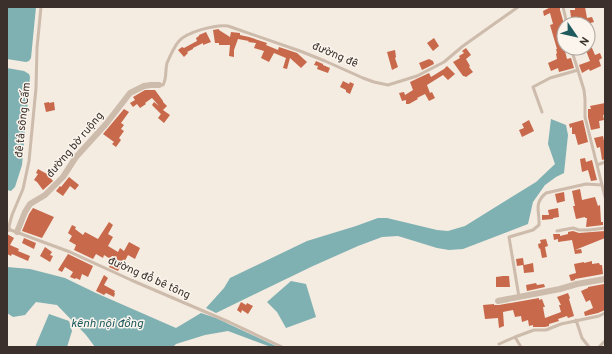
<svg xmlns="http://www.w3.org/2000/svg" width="612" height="354" font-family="Overpass,sans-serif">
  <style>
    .water { fill: #7fb0b2 }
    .building { fill: #c8694b }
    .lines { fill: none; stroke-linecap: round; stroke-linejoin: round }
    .service { stroke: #cdbbac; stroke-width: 3 }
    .minor { stroke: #cdbbac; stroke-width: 6 }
    .labels { text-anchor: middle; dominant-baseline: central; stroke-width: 3; stroke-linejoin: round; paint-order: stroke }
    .street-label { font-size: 11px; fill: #3b302b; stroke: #fbf5ee }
    .water-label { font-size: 12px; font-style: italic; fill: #1f5a5e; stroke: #fbf5ee }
  </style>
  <rect width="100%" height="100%" fill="#f4ebe1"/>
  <path class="water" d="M7 7H36L31 58 29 61 26 62 7 59Z
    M7 68 24 71 29 74 30 77 22 165 15 187 11 191 7 190Z
    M551 119 566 125 568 135 564 173 556 177 545 185 533 202 528 224 463 249 449 250 437 248 398 236 382 237 358 246 313 266 216 313 206 308 224 288 230 278 307 241 356 226 378 218H387L437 230 448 231 465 226 536 182 555 164 548 144Z
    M7 267 30 269 65 278 96 293 176 328 201 313 216 318 278 347H271L228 331 205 335 176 344 173 347H95L86 335 57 305 36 302 25 315 13 317 7 313Z
    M291 281 306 284 316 317 286 328 277 312 267 302Z
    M49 314 69 321 72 331 67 347H35Z"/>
  <path class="building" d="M549 7H560V10L564 24V51H565L567 59 571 58 574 68 559 72 558 68 551 71 548 63 557 59 556 54 557 53 556 49H557L550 25 553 24 550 13 544 16 543 11 549 8Z
    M580 7H585L587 18 592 17 594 22 587 24H572L570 10H575V8Z
    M219 29V30L230 37 231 32 240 33V35L249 37 267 43 266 45 278 50 279 47 297 53 307 62 301 68 290 58 287 69 283 68 286 58 274 53 269 62 261 58 264 51 254 48 256 43 248 42 249 41 238 39 234 50V57L229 56 230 45H219V43H215L213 30Z
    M206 32 211 42 203 45V43L193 48V49L187 52 188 53 184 57 178 50 182 47 184 48 197 41 196 38 199 36V35Z
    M434 38 439 46 433 51 427 43Z
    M466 48 471 55 466 59 470 66 469 67 473 72 466 77 464 76H463L453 62 460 58 459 56 464 53 462 51Z
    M585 48H592L595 55 600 53 602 58 599 60 601 66 590 71 589 69 582 73 579 65 590 61Z
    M395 50 396 57 395 58 398 67 392 70 387 52Z
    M429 59 433 61 434 64 422 70 419 63Z
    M316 61 323 64V65L330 68 328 73 317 69 318 66 314 65Z
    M447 66 455 74 448 80 443 75 427 85 430 93 432 92 435 98 429 101 425 94 417 98 418 99 409 104H406V100L402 101 399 93 404 92 405 95 413 90 410 82 429 73 431 77 444 69Z
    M343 81 349 84 350 82 354 84 350 94 346 92V90L340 87Z
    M145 90H155L163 101V102L167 106 163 110 170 115 164 123 158 118 161 114 152 105 154 102 159 106 152 98 145 103 146 104 140 108 137 104 133 107 130 103 135 100 133 97Z
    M49 102V103L54 102 55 110 46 112 44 103Z
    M605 103V115H603L604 120 599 121 600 128 591 130 588 117V109H591L590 106Z
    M124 109 129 112 121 123 124 125 121 129 124 131 119 138 121 140 116 147 112 144 114 142 103 134Z
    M529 120 534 131 522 137 519 130 524 128 522 124Z
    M583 120 588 142 578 145 575 134H572V127L570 128 569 124Z
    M603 136 604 141 605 140V159L602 160 600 147 597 148 594 138Z
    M585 158 586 162 592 160 597 180 591 181 588 170 582 172 580 159Z
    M38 169 47 174 53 181 43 190 37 182 34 180 38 174 36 173Z
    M69 177 79 185 75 190 70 186 63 196 56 191 60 186 61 187Z
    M580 189 582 200 595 197 598 206 600 205 601 222H603V225L586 227 587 218H585V217L576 219 573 206H575L572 191Z
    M564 192 565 201 557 203 555 194Z
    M33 208 54 217 42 238 22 231 29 214Z
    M558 208 559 217 553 218V219L542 220V215H549L548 210Z
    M109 222 113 225 108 234 113 237 108 246 118 252 120 248 124 251 129 242 140 248 135 259 128 255 121 268 120 267 118 271 109 267 112 260 104 255 103 258 96 254 93 259 74 250 76 245 69 241 72 236 68 233 72 225 76 227 75 229 83 235 85 232 98 239Z
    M573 231 579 233 605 231V238L575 250 581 249 582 253 575 254 572 240 558 242V239L554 240 553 234H560V236L568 234V232Z
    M7 234 14 238 10 245 19 249 18 251 30 256 28 261 12 254 11 256 7 254Z
    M24 238 36 243 34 249 22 243Z
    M546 239 548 246 545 247 547 257 542 258 540 248 539 249 538 244 541 243 540 240Z
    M45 247 52 252 50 255 53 256 50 262 40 256Z
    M68 254 93 266 88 277 82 274 80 280 76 278 75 279 70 277 73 272 65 267 62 272 58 270Z
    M523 258 524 265 533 263 534 272 524 273 523 265 517 266 516 259Z
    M592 261V264L599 263 600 265H602L603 274 575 279V280L571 281 569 275 576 273 574 264 584 262V263Z
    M104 275 108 278 104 285 115 291 114 293H115L114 297 106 293 104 295 96 291Z
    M503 276H509L510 287H496V277Z
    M536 283 537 285 544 284 545 287 527 291 526 285Z
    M604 284 605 288V310L598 313 585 316 584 312 593 308 590 300 586 302 581 291 588 288V287Z
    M568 293 570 298 569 299 574 316 568 318 567 316 558 319 559 321 549 324V326L545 327H533V325L529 326 528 320 522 322 521 316 515 317 513 310 503 312 504 326 499 328 498 318 485 319 483 305 494 304V305H499L539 298V300L542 299 545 307H543L545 318 561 312 559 305H561L557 297Z
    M241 302 246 305 247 303 253 306 248 314 242 310 241 313 237 310Z"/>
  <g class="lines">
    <path class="service" d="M563 7 567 24
      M571 48 584 90 585 99V117L605 197
      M159 85H163C167 78 165 71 167 63 170 56 174 47 179 41 187 32 216 24 228 26L300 51 325 61 363 78 374 82 388 85 417 76 444 62 463 46 518 7
      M542 112 533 87 550 78 578 70
      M597 165 605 162
      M8 229 70 252 131 280 229 322 282 347
      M8 230 12 215 23 189 29 161 36 88 37 48 41 7
      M557 231 573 228 579 230H589L605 228
      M519 297 509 237 533 230 539 225C540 212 533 204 546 193L586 184 602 185
      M576 320 582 338 589 347
      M515 337 521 347
      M499 344 515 337 534 330H546L561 324 599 316 605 313
      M599 347 605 341"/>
    <path class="minor" d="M7 229H8
      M17 232 25 212 30 204 45 195 63 177 76 157 106 124 130 93 144 86 151 85H159
      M498 301 560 289 577 284 605 279"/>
  </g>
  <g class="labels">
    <g class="street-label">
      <text transform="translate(335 55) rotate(23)">đường đê</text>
      <text transform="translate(23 120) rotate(-84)">đê tả sông Cấm</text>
      <text transform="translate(75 145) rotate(-50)">đường bờ ruộng</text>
      <text transform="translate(149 278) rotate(24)">đường đổ bê tông</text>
    </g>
    <g class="water-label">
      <text x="107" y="324">kênh nội đồng</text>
    </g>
  </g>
  <rect width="612" height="354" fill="none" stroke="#3b302b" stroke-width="16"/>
  <g transform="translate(576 36) rotate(124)"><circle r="19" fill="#fbf5ee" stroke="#aea6a0"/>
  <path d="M0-3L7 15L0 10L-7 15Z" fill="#1f5a5e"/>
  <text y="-6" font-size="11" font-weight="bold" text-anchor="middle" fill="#3b302b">N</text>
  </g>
</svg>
